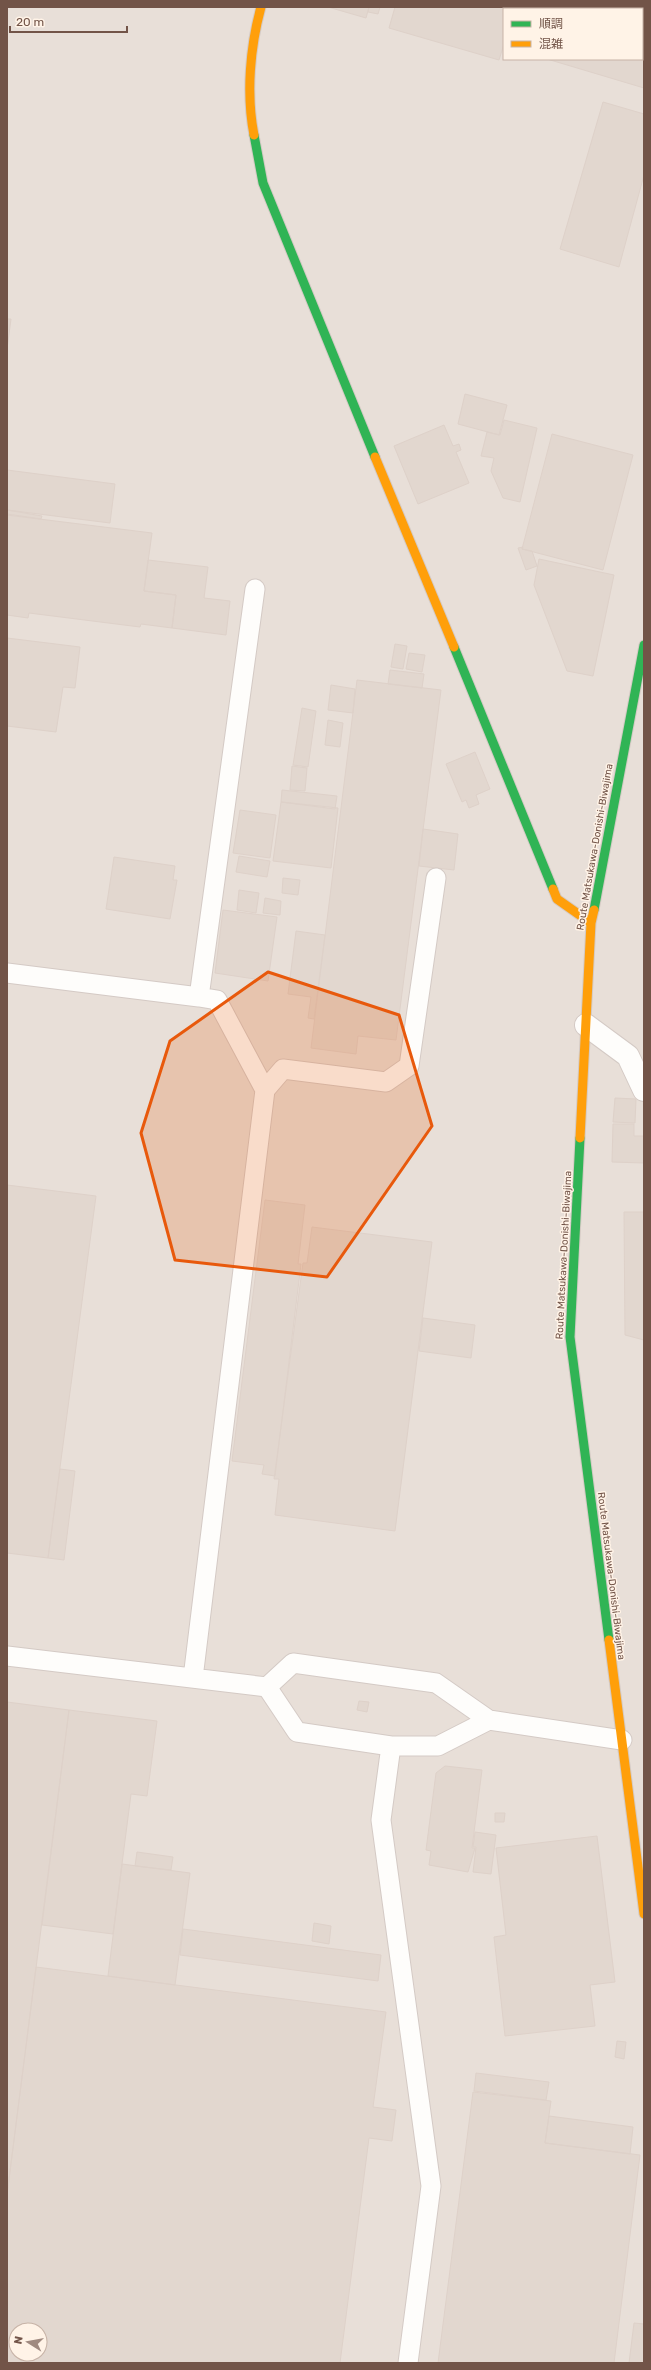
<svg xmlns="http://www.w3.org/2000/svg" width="651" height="2370" font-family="Rubik,'Noto Sans JP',sans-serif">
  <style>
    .industrial { fill: #e8dfd8; fill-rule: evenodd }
    .building { fill: #e2d7cf; stroke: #ded1c9; fill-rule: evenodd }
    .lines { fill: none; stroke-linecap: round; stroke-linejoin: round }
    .lane-casing { stroke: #d4cac5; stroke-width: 21 }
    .street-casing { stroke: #d4cac5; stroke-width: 24 }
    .fast-casing { stroke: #d4cac4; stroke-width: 11 }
    .slow-casing { stroke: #d4cac4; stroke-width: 11 }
    .lane { stroke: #fefdfb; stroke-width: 19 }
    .street { stroke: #fefdfb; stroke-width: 22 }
    .fast { stroke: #30b455; stroke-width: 9 }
    .slow { stroke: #ff9f0a; stroke-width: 9 }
    .marked { fill: #e8590c; fill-opacity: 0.2; stroke: #e8590c; stroke-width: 3; stroke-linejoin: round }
    .labels { text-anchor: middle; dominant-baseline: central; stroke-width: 3; stroke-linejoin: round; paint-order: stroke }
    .street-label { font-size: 10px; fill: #725448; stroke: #fff3e7 }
  </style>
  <rect width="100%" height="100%" fill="#f6efe7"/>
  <path class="industrial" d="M7 7H644V2363H7ZM504 9H642V59H504ZM16 2330H40V2354H16Z"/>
  <path class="building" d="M328 7H369L366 18Z
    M369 7H380L378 14 368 12Z
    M395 7H514V9H504V44L499 60 389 28Z
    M521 7H644V88L547 59H642V9H520Z
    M603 102 644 114V175L619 267 560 249Z
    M7 319H11L7 349Z
    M465 394 507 405 499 435 458 424Z
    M504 420 537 428 520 502 503 498 491 471 494 458 481 456 487 432 500 435Z
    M444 425 453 446 459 444 461 450 456 452 469 483 418 504 394 446Z
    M552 434 633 455 603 570 522 549Z
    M7 470 115 484 110 523 7 510Z
    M7 510 42 516 41 519 7 514Z
    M7 515 152 533 144 591 176 595 172 628 141 624 140 627 29 613 28 618 7 615Z
    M523 547 522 549 532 551 537 566 526 570 518 548Z
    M539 559 614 575 593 676 567 671 534 585Z
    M148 560 208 567 204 598 230 601 226 635 172 628 176 595 144 591Z
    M7 638 80 647 75 688 63 687 56 732 7 726Z
    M395 644 407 646 403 669 391 667Z
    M409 653 425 655 422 672 406 669Z
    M390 670 424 674 422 688 388 684Z
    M357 680 441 690 396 1040 358 1036 356 1054 311 1048Z
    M331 685 355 689 353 713 328 710Z
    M302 708 316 711 308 767 293 765Z
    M328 720 343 723 340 747 325 745Z
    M475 752 490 789 476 795 479 804 469 808 466 800 462 802 446 764Z
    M292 766 307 768 305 791 290 790Z
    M282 790 337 796 335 809 281 802Z
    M281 802 338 808 331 868 273 861Z
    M240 810 276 815 270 858 233 853Z
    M423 829 458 834 454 870 419 866Z
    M239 856 270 861 267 877 236 872Z
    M114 857 175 866 173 880H177L170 919 106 909Z
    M283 878 300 880 298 895 282 893Z
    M239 890 259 893 256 913 237 910Z
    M265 898 281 901 280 915 263 913Z
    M223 910 277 917 268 981 215 973Z
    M296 931 325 935 314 1019 308 1018 311 997 288 994Z
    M615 1098 636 1099 635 1123 613 1122Z
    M613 1124H634V1136H644V1163L612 1162Z
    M7 1185 96 1196 48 1558 7 1553Z
    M265 1200 305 1205 298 1264H301L275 1476 262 1474 264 1465 232 1461Z
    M624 1212H644V1340L625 1335Z
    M312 1227 432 1242 395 1531 275 1515 279 1479H274L303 1263H307Z
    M423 1318 475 1325 471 1358 419 1351Z
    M60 1469 75 1471 64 1560 48 1558Z
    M359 1701 369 1702 367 1712 357 1710Z
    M7 1702 69 1710 7 2195Z
    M69 1710 157 1721 147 1796 131 1794 113 1934 42 1925Z
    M445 1766 482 1770 472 1848H475L468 1872 429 1865 431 1851 426 1850 436 1773Z
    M495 1813H505L504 1822H495Z
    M475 1832 496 1835 491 1874 473 1872 476 1847H473Z
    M597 1836 615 1982 590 1985 595 2026 505 2036 494 1937 506 1935 496 1848Z
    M137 1852 173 1857 171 1870 135 1866Z
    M122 1864 190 1873 175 1985 108 1976Z
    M314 1923 331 1926 329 1944 312 1941Z
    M183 1929 381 1955 378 1981 180 1955Z
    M36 1967 386 2012 373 2107 396 2110 392 2141 369 2138 340 2363H7V2195ZM16 2330H40V2354H16Z
    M617 2041 626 2042 624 2059 615 2057Z
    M476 2073 549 2082 546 2100 474 2091Z
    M473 2092 551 2101 545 2143 640 2155 614 2363H438Z
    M549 2116 633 2127 630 2154 545 2143Z
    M634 2323 644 2324V2363H629Z"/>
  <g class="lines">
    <g class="lane-casing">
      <path id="lane" d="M7 973 199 997 255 589
        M265 1090 283 1069 386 1082 409 1066 436 878
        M7 1656 267 1687 293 1663 436 1683 489 1720 622 1740
        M193 1678 265 1090 217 1000 199 997
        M267 1687 297 1732 391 1746H438L489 1720
        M391 1746 381 1820 431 2186 408 2363"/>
    </g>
    <g class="street-casing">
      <path id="street" d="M586 1025 628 1056 644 1090"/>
    </g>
    <g class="fast-casing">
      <path id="fast" d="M254 135 263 183 375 457
        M454 647 553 889
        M594 910 644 645
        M580 1138 570 1337 609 1640"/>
    </g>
    <g class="slow-casing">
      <path id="slow" d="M254 135C246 94 250 47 261 7
        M375 457 454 647
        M553 889 557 899 591 923
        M580 1138 591 923 594 910
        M609 1640 644 1914"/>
    </g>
    <use href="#lane" class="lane"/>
    <use href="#street" class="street"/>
    <use href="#fast" class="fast"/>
    <use href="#slow" class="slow"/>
  </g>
  <path class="marked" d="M268 972 399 1015 432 1126 327 1277 175 1260 141 1133 170 1041Z"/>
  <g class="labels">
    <g class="street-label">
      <text transform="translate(595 847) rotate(-80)">Route Matsukawa-Donishi-Biwajima</text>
      <text transform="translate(564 1255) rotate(-87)">Route Matsukawa-Donishi-Biwajima</text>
      <text transform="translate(611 1576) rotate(83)">Route Matsukawa-Donishi-Biwajima</text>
    </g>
  </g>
  <rect width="651" height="2370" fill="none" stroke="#725448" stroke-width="16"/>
  <rect x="503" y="8" width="140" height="52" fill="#fff3e7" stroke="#c7b3a7"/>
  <rect x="511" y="21" width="20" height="6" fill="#30b455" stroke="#c7b3a7"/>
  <text x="539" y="28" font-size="12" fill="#725448">順調</text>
  <rect x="511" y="41" width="20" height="6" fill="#ff9f0a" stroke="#c7b3a7"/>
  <text x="539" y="48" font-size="12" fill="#725448">混雑</text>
  <g transform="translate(28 2342) rotate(281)"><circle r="19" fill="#fff3e7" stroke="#c7b3a7"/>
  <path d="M0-3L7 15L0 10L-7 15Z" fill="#a08a80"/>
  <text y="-6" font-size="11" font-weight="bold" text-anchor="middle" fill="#725448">N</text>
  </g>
  <path d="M10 26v6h117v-6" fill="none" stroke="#725448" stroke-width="2"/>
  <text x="16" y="26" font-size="12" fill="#725448" stroke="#fff3e7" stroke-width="3" paint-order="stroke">20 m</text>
</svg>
